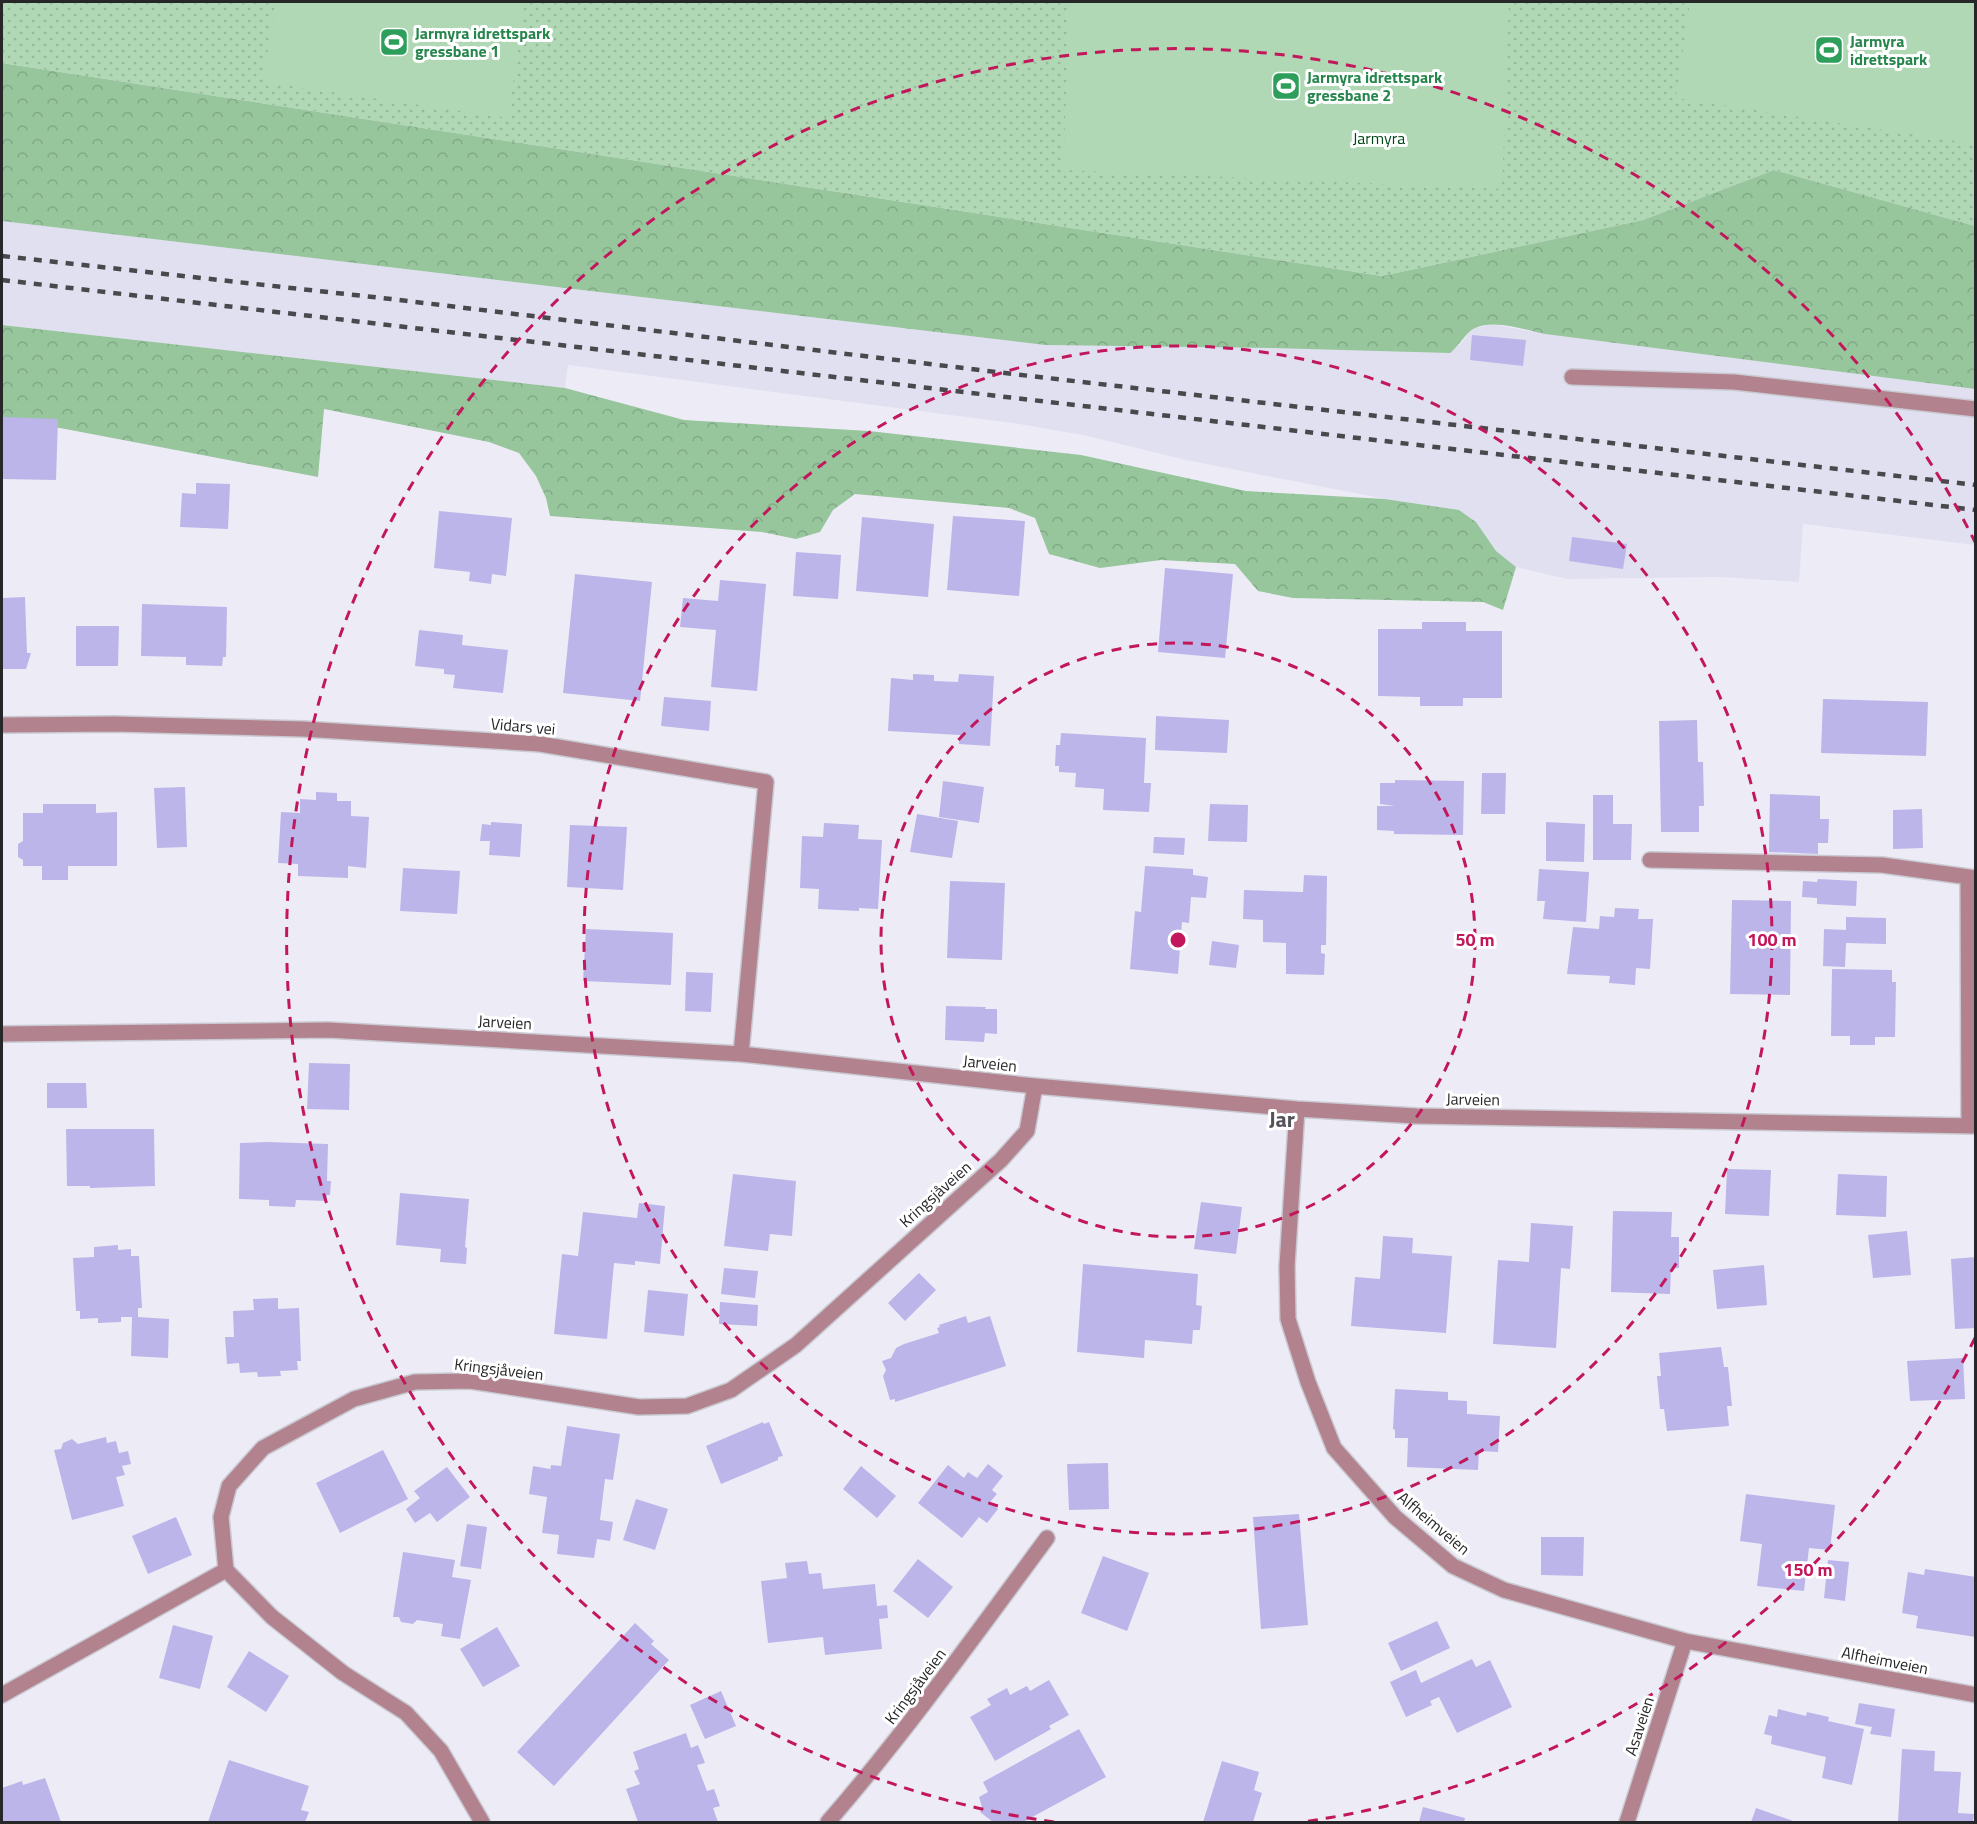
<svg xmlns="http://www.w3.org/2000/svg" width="1977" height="1824" font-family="'Titillium Web',sans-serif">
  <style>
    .built { fill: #e1e0f1 }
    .grass { fill: url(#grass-dots) }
    .forest { fill: url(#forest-crowns) }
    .garden { fill: #b0d8b4 }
    .building { fill: #bbb5ea }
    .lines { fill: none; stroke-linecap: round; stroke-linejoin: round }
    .minor-casing { stroke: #c9c9d1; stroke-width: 18 }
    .minor { stroke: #b2838f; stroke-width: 15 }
    .rail { stroke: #49484d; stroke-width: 4.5; stroke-dasharray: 8 8; stroke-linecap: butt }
    .ring { fill: none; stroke: #c2185b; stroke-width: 3; stroke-dasharray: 10 8 }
    .labels { text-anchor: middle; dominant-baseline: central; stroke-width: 6; stroke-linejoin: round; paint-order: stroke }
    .leisure-label { font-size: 16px; font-weight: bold; fill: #27864d; stroke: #fff; text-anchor: start }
    .park-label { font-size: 16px; fill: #004a18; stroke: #fff }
    .street-label { font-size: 16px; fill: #27272a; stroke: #fff }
    .district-label { font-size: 22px; font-weight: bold; fill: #54535b; stroke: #fff }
    .centre { fill: #c2185b; stroke: #fff; stroke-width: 3 }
    .ring-label { font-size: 18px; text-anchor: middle; font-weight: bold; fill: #c2185b; stroke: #fff; stroke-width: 6; stroke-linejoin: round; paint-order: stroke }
  </style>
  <defs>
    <pattern id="grass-dots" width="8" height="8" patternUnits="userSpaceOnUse" patternTransform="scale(1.5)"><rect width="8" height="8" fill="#b0d8b4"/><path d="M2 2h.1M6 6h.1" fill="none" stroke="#97b99b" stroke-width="1.8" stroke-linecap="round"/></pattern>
    <pattern id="forest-crowns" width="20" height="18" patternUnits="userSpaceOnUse" patternTransform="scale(1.5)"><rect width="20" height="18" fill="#97c59c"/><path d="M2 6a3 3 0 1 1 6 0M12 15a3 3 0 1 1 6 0" fill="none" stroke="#82a987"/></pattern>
  </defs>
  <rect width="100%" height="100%" fill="#edecf6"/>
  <path class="built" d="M2 221 1045 345 1272 348 1459 346 1472 329 1492 324 1545 334 1975 389V545L1803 524 1799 582 1720 577 1567 579 1516 567 1496 551 1476 522 1459 510 1385 499 1257 474 1186 460 1083 435 1019 424 568 365 565 388 2 325Z"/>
  <path class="grass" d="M2 2H1975V226L1774 170 1643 220 1382 276 2 63Z"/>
  <path class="forest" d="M2 63 1382 276 1643 220 1774 170 1975 226V389L1545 334C1524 330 1493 318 1473 329 1467 332 1457 348 1450 353L1272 348 1045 345 2 221Z
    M2 325 565 388 684 420 869 431 1081 455 1246 491 1385 499 1459 510 1476 522 1496 551 1516 567 1503 610 1483 602 1293 598 1258 591 1235 564 1161 560 1100 568 1049 554 1035 518 1009 508 855 494 833 510 820 532 796 539 762 532 550 516 546 498 536 476 519 453 489 442 324 409 318 477 2 417Z"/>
  <path class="garden" d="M275 2H525L508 118 263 82Z
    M1070 2H1509L1502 189 1063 170Z
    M1690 2H1975V144L1676 98Z"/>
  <path class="building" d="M1472 335 1526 340 1523 366 1470 360Z
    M2 417 58 419 56 480 2 479Z
    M196 483 230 484 228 529 180 527 182 493 196 494Z
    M439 511 512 518 506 576 492 574 491 584 469 581 470 572 434 568Z
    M953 516 1025 521 1019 596 947 590Z
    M862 517 934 524 928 597 856 591Z
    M1572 537 1627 544 1623 569 1569 561Z
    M796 552 841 555 838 599 793 596Z
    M1165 568 1233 574 1225 658 1158 652Z
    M575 574 652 582 640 701 563 693Z
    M720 580 766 584 757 691 711 687 716 630 680 627 683 598 718 601Z
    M25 597 27 653H31L26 669H2V598Z
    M142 604 227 607 226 657H223L222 666 186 665V657L141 656Z
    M1422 622H1466V631H1502V698H1463V706H1420V697L1378 696V629H1422Z
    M76 626H119L118 666H76Z
    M419 630 463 635 462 645 508 650 503 693 453 688 455 675 444 674V669L415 666Z
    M913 674 934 675V681L958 682 959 674 994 676 990 746 959 744 960 735 888 731 891 678 913 680Z
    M664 697 711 701 709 731 661 726Z
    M1823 699 1928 702 1926 756 1821 753Z
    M1156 716 1229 720 1227 753 1155 750Z
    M1697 720 1698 762H1703L1704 806H1699V832H1661L1659 721Z
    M1061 733 1146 738 1144 783H1151L1149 812 1103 810 1104 789 1075 787 1076 773 1059 772V766H1055L1056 745H1060Z
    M1482 773H1506L1505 814H1481Z
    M1395 780 1464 781 1463 835 1394 834V831L1377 830V806H1395L1380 804V783H1395Z
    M943 781 984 787 979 823 939 817Z
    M185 787 187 847 157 848 154 788Z
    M316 792 337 793V801H351V816L369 817 366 868 348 866V878L298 876V864L278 863 281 812 300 813V799L316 800Z
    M1770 794 1820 796V819H1829L1828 843H1818V854L1769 852Z
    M1593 795H1613V824H1632L1631 860H1593Z
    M43 804H96V813L117 812V866H68V880H42V866H23V860L18 857V844L23 841V813H43Z
    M1210 804 1248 805 1247 842 1208 841Z
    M1922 809 1923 848 1893 849V810Z
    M917 814 958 821 952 858 910 852Z
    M491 822 522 824 520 857 489 855 490 841H480L482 824 491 825Z
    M1546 822 1585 824 1584 862 1546 861Z
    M824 823 859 825 858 839 882 840 878 909 859 908V911L818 909 819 889 800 888 802 836 823 837Z
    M570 825 627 827 623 890 567 887Z
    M1154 837 1185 838 1184 855 1153 853Z
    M1145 866 1193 869V875L1208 877 1206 898 1191 897 1189 923 1182 922 1178 974 1130 969 1135 911 1141 912Z
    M403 868 460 871 457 914 400 911Z
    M1539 869 1589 872 1586 922 1543 919 1545 901H1537Z
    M1304 875 1327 876 1326 945H1321V953L1325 954 1324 975 1286 974V943L1263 942V920L1243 919 1244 890 1303 892Z
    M1818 879 1857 881 1856 906 1817 904V898L1802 897 1803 881 1817 882Z
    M950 881 1005 883 1002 960 947 958Z
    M1732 900 1791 901 1790 995 1730 994Z
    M1615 908 1639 909 1638 919H1653L1650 969 1636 968 1635 985 1609 983 1610 976 1567 974 1573 927 1599 929 1600 916 1614 917Z
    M1846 917 1886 918V944L1846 943 1845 967 1823 966 1824 929 1846 930Z
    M586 929 673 933 671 985 583 981Z
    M1212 941 1239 945 1236 968 1209 965Z
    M1832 969 1892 970V982H1896L1895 1037H1875V1045H1850V1036H1831Z
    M686 972 713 973 711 1012 685 1011Z
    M946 1006 986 1007 985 1009H997V1034L985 1033 984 1042 945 1040Z
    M309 1063 350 1064 349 1110 307 1109Z
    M47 1083H86L87 1108H47Z
    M66 1129H154L155 1186 90 1188V1186H67Z
    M267 1142 328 1144 327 1181H331L330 1195H327V1201L296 1200 295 1207 269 1206V1200L239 1199 240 1143Z
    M1727 1169 1771 1170 1769 1216 1725 1214Z
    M733 1174 796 1181 792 1236 770 1234 768 1251 724 1246Z
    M1838 1174 1887 1176 1886 1217 1836 1215Z
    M400 1193 469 1199 465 1247 467 1248 466 1264 440 1262 441 1249 396 1245Z
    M1201 1202 1242 1207 1236 1254 1194 1249Z
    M639 1203 665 1206 660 1264 635 1261V1265L614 1263 607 1339 554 1334 562 1254 578 1256 583 1212 637 1218Z
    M1613 1211 1672 1212 1671 1237H1679V1268H1671L1670 1294 1611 1292Z
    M1531 1223 1573 1226 1570 1269 1561 1268 1556 1348 1493 1344 1498 1260 1529 1262Z
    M1907 1231 1911 1275 1873 1278 1868 1235Z
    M1383 1236 1413 1238 1412 1253 1452 1256 1446 1333 1351 1326 1355 1277 1380 1279Z
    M118 1245V1250L131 1249V1256H139L142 1308H138V1317L169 1319 168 1358 131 1356 132 1317H121V1322L98 1323V1318L80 1319V1311H76L73 1258 94 1257V1247Z
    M1976 1257V1328L1955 1329 1951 1259Z
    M1083 1264 1198 1274 1196 1305 1202 1306 1200 1330H1193L1192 1344 1145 1340 1144 1358 1077 1352Z
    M1764 1265 1767 1305 1717 1309 1713 1270Z
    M724 1268 758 1271 755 1298 721 1294Z
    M919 1273 936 1290 905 1321 888 1303Z
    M648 1290 688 1294 684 1336 644 1332Z
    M278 1298V1309L299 1308 301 1361H297L298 1370 280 1371 281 1376 258 1377 257 1372 240 1373 239 1363 227 1364 225 1337H234L233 1311 254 1310 253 1299Z
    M720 1302 758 1305 757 1326 719 1324Z
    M966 1316 968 1323 990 1316 1006 1366 895 1402V1399L890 1400 883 1376 886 1370 882 1361 891 1358 896 1348 904 1344 939 1333 937 1328 940 1327 939 1325Z
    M1721 1347 1724 1367H1728L1732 1406H1727L1729 1426 1667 1431 1664 1409H1660L1657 1376H1661L1659 1353Z
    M1963 1358 1965 1399 1910 1401 1907 1361Z
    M1395 1389 1448 1392V1400L1467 1401V1414L1500 1416 1498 1452 1479 1451 1478 1470 1407 1467 1408 1438H1395V1430L1393 1429Z
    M763 1422 764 1424 769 1422 783 1456 778 1457V1460L721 1484 706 1446Z
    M567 1426 620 1434 613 1480 605 1479 600 1520 613 1522 610 1541 597 1539 594 1558 557 1554 559 1535 542 1533 547 1497 529 1494 533 1466 550 1469V1471L551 1465 561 1466Z
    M106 1437 107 1443 116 1441 119 1453 128 1451 131 1464 122 1466 125 1475 116 1477 124 1506 72 1520 54 1450 61 1449 63 1443 72 1439 78 1444Z
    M383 1450 408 1499 340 1533 316 1483Z
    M1108 1463 1109 1509 1069 1510 1067 1464Z
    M988 1464 1003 1476 992 1490 997 1494 990 1502 998 1509 987 1523 979 1517 962 1538 918 1503 948 1465 964 1478 968 1472 977 1478Z
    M861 1466 896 1496 877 1518 843 1489Z
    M447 1467 470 1497 437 1522 430 1513 415 1523 406 1509 420 1498 414 1491Z
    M1746 1494 1835 1505 1830 1550 1809 1548 1804 1591 1757 1586 1762 1544 1740 1541Z
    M636 1499 668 1509 655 1550 623 1540Z
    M1299 1514 1308 1625 1261 1629 1253 1517Z
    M176 1517 192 1555 148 1574 132 1536Z
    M467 1524 487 1527 481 1569 460 1566Z
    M1541 1537H1584L1583 1576 1541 1575Z
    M403 1552 455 1560 452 1577 471 1580 460 1639 441 1636 443 1624 417 1620 413 1624 401 1622 399 1617H393Z
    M1103 1556 1149 1573 1127 1631 1081 1613Z
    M918 1559 953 1587 928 1618 893 1591Z
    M1828 1560 1849 1562 1845 1601 1824 1598Z
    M807 1561 809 1574 821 1573 823 1589 875 1584 877 1606 887 1605 888 1618 879 1619 882 1649 825 1655 823 1637 768 1643 761 1581 787 1578 785 1563Z
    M1925 1569 1976 1577V1637L1916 1628 1918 1616 1902 1613 1908 1572 1924 1575Z
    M1437 1621 1450 1648 1401 1671 1388 1643Z
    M635 1623 654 1641 651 1644 669 1660 554 1786 517 1752Z
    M173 1625 213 1636 200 1689 159 1678Z
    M497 1627 520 1666 483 1687 460 1649Z
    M249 1651 289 1676 266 1712 227 1687Z
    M1472 1659 1476 1667 1490 1660 1512 1707 1457 1733 1439 1697 1430 1701 1432 1705 1406 1717 1390 1682 1416 1670 1421 1683Z
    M1049 1680 1069 1715 1049 1726 1051 1729 995 1761 970 1717 991 1705 987 1699 1007 1688 1010 1695 1027 1686 1030 1691Z
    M721 1691 736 1726 705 1739 690 1705Z
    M1859 1703 1895 1709 1891 1737 1870 1734 1872 1727 1855 1724Z
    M1778 1709 1806 1716 1807 1712 1829 1717 1828 1721 1864 1729 1852 1785 1822 1778 1826 1757 1771 1744 1772 1736 1764 1734 1769 1715 1777 1717Z
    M1079 1729 1106 1777 1023 1822H993L980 1812 982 1807 979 1797 988 1792 983 1782Z
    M686 1733 691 1748 698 1745 705 1763 697 1765 707 1791 714 1789 720 1806 713 1808 718 1822H638L626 1789 640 1784 634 1771 639 1769 633 1752Z
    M1902 1749 1935 1751 1934 1771 1961 1772 1958 1813 1974 1814 1973 1822H1898Z
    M229 1760 309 1786 301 1810 309 1812 305 1822H208Z
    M1222 1761 1259 1772 1254 1790 1262 1793 1253 1822H1203Z
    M45 1778 61 1822H2V1788L22 1781 23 1785Z
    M1423 1807 1465 1818 1464 1822H1419Z
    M1756 1808 1796 1822H1751Z"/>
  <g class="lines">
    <g class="minor-casing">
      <path id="minor" d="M1572 377 1734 382 1976 409
        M2 725 115 724 303 729 540 744 766 782 741 1054
        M1650 860 1882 865 1976 878
        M1968 878 1969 1126
        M2 1034 328 1030 741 1054 1035 1086 1297 1109 1416 1116 1976 1126
        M1297 1109 1287 1266 1288 1319 1308 1382 1334 1448 1395 1517 1453 1566 1504 1590 1685 1641 1976 1695
        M2 1695 226 1570
        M482 1822 441 1751 406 1713 343 1673 272 1617 226 1570 221 1517 229 1486 263 1448 354 1399 415 1382 470 1381 639 1407 687 1406 731 1390 796 1345 1001 1160 1027 1131 1035 1086
        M828 1822C906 1732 976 1634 1047 1538
        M1627 1822 1685 1641"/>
    </g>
    <use href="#minor" class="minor"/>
    <path class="rail" d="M2 256 391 299 1013 374 1976 485
      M2 280 1976 510"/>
  </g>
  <g class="ring">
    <circle cx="1178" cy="940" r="297"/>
    <circle cx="1178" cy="940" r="594"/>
    <path d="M1975 1338A891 891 0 0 1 1302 1822M1054 1822A891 891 0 1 1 1975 542"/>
  </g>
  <defs>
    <g id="stadium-square" transform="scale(1.5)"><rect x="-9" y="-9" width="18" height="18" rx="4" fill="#2e9e5b" stroke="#fff"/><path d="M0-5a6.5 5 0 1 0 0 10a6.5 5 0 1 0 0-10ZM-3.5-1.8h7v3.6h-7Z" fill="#fff"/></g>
  </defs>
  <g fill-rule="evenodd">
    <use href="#stadium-square" x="394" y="42"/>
    <use href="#stadium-square" x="1829" y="50"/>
    <use href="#stadium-square" x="1286" y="86"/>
  </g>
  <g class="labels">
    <g class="leisure-label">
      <text x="415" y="33">Jarmyra idrettspark<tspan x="415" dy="18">gressbane 1</tspan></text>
      <text x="1850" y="41">Jarmyra<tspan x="1850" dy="18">idrettspark</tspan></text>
      <text x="1307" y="77">Jarmyra idrettspark<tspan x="1307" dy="18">gressbane 2</tspan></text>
    </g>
    <g class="park-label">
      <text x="1379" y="138">Jarmyra</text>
    </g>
    <g class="street-label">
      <text transform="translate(523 726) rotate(5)">Vidars vei</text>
      <text transform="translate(505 1022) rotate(3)">Jarveien</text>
      <text transform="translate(990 1063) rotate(6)">Jarveien</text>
      <text transform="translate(1473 1099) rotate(1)">Jarveien</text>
      <text transform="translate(935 1194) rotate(-42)">Kringsjåveien</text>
      <text transform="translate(499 1369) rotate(7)">Kringsjåveien</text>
      <text transform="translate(1434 1523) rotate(40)">Alfheimveien</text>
      <text transform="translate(1885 1660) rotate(11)">Alfheimveien</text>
      <text transform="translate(915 1686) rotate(-53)">Kringsjåveien</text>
      <text transform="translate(1639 1726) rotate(-72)">Asaveien</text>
    </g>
    <g class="district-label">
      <text x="1282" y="1119">Jar</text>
    </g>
  </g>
  <circle cx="1178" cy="940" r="9" class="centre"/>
  <g class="ring-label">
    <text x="1475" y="946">50 m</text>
    <text x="1772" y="946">100 m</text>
    <text x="1808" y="1576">150 m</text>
  </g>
  <rect width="1977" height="1824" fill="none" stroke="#27272a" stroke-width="6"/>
</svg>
